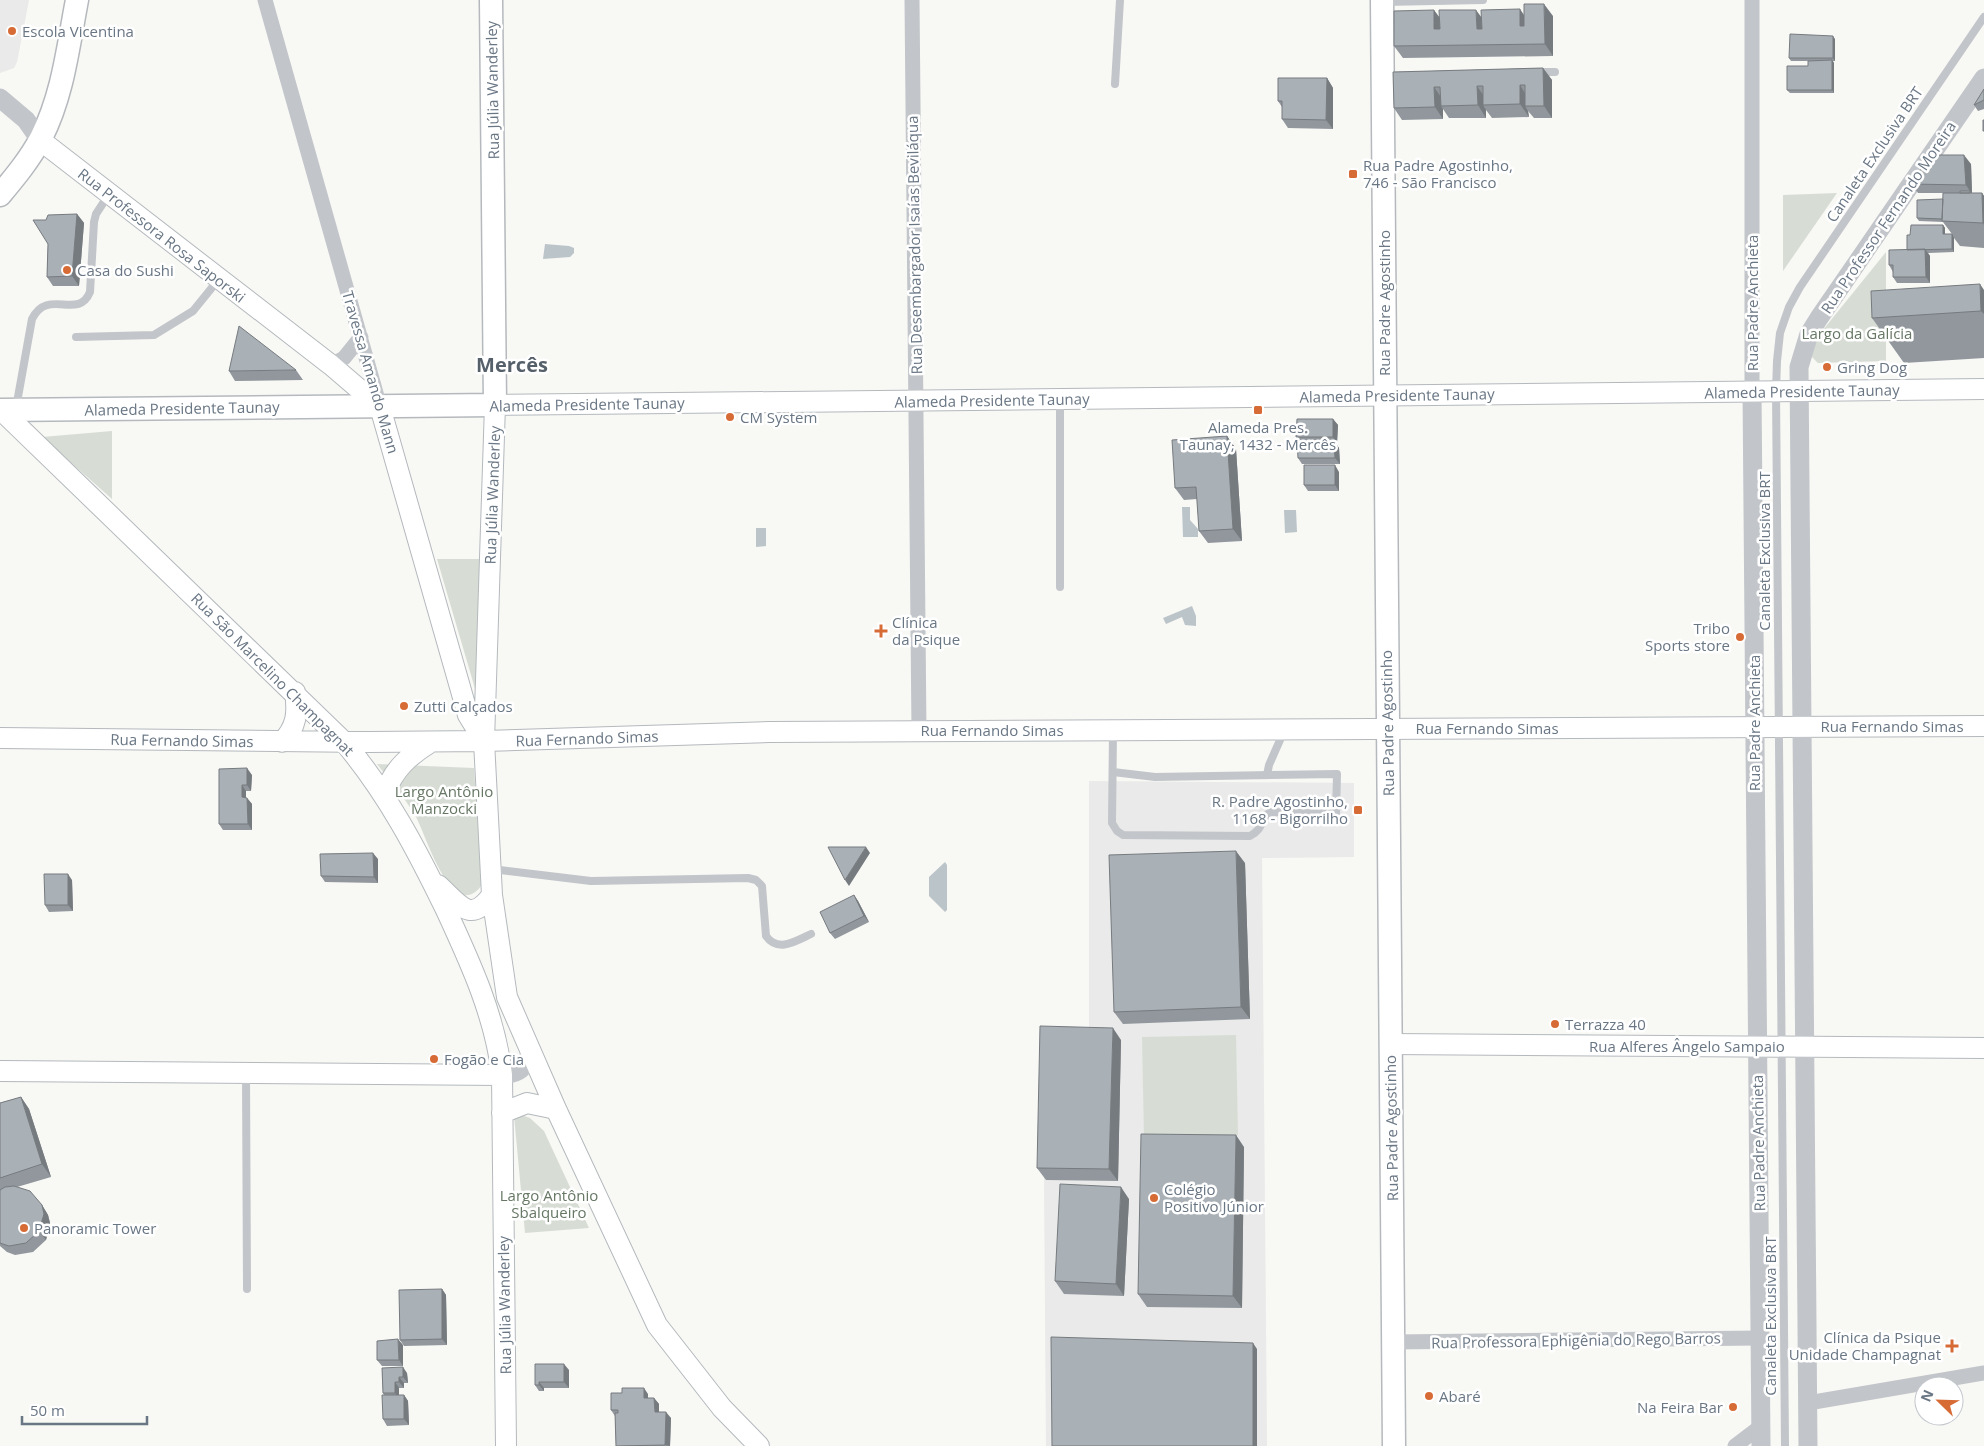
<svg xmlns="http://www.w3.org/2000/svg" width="1984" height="1446" font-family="'Open Sans',sans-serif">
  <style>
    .built { fill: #e9eae9 }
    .green { fill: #d7ddd5 }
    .water { fill: #bbc4c9 }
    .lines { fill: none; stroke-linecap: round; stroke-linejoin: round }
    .secondary-casing { stroke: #b4b9bd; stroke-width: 22 }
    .primary-casing { stroke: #b5b9bd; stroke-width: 25 }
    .service { stroke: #c2c5c9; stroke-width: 8 }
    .minor { stroke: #c2c5c9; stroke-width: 15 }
    .tertiary { stroke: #c2c5c9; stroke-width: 19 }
    .secondary { stroke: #fff; stroke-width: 20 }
    .primary { stroke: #fff; stroke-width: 22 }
    .wall { fill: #91979d }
    .shaded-wall { fill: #767b7f }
    .building { fill: #a9b0b6; stroke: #767b7f }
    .poi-dot { fill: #d76b36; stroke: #fff; stroke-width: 2 }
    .labels { text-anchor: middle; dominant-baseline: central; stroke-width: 5; stroke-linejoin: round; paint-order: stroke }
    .poi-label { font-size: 15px; fill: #697684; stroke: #fff; text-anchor: start }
    .street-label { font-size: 15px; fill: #697684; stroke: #fff }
    .park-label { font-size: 15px; fill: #667764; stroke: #fff }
    .district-label { font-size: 20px; font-weight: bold; fill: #56606a; stroke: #fff }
  </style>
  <rect width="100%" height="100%" fill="#f8f8f5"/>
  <path class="built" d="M0 0H29L17 62 14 68 0 73Z
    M1089 781 1354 783V857L1262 858 1267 1446H1046L1043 1036 1089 1034Z"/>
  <path class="green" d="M1837 193 1783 271V195Z
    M1886 252V361L1818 363 1812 357 1814 341Z
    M112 431V499L42 437Z
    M437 559H481L483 716Z
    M377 764 474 768 482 884C478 892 469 898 460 894 440 883 426 837 416 817 405 798 390 781 377 764Z
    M1236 1035 1238 1135 1144 1138 1142 1037Z
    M521 1115 530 1118 544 1131 589 1228 525 1233 514 1116Z"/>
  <path class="water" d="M545 244 569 246 574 248V253L570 257 543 259Z
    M1182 507H1190V520L1198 529V537H1183Z
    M1284 510H1296L1297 532 1285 533Z
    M756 528H766V546L756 547Z
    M1192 606 1196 616V626L1185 625 1182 617 1166 624 1163 618Z
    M945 862 947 865V910L945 912 929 896V877Z"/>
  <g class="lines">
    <g class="secondary-casing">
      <path id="secondary" d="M40 140 331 365 380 407 468 715 484 741
        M0 409 344 742C387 793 417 850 446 910 471 964 495 1016 502 1075L506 1446
        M0 738 369 742 484 741 769 732 1984 726
        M282 742C297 727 298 712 295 692
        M385 794C393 769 410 755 431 742
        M438 885C459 904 470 925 492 895
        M1390 1044 1984 1048
        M0 1071 502 1075
        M502 1113 527 1103 556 1109
        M759 1446 722 1408 657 1325 556 1109 507 997 492 895 484 741 495 405 1984 389"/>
    </g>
    <g class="primary-casing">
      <path id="primary" d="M1382 0 1394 1446
        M0 195C15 177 30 159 41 138 63 95 68 47 77 0
        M0 410 495 405 491 0"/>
    </g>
    <path class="service" d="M1384 2 1483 0
      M1537 72H1555
      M1115 84 1120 0
      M76 337 154 335 193 311 219 279
      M16 408 32 319C48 287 78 321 90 292L94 222 96 214 109 194
      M1060 587V399
      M1113 772 1155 777 1337 774 1336 814 1270 812C1260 819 1264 829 1250 836L1123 835 1117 831 1112 823 1113 732
      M1267 775 1269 765 1284 731
      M492 869 591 881 748 878 756 880 762 886 766 936C778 953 796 941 811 934
      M246 1073 247 1289
      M1785 1446 1776 391 1777 361 1780 333 1789 307 1800 287 1984 17"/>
    <path class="minor" d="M265 0 380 407
      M912 0 919 731
      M331 365 344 358 361 337
      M1752 391V0
      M1393 1342 1760 1338
      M1808 1403 1984 1373
      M1735 1446 1760 1427"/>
    <path class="tertiary" d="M0 98 26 120 40 140
      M1752 391 1761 1446
      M502 1075C520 1073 524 1069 531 1052
      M1808 1446 1799 367 1809 334 1819 318 1984 78"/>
    <use href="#secondary" class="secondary"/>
    <use href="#primary" class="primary"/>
  </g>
  <path class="wall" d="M1524 16H1553V56L1403 58 1394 46 1439 18Z
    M1835 39V61H1833L1834 63V93H1790L1787 90 1808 66V61H1791L1789 58Z
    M1543 68 1552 80V118H1534L1528 111 1529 117 1492 118 1486 110V118H1449L1443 109V119L1402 120 1394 108 1393 72Z
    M1327 78 1333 88V129L1288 128 1282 119V107L1278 101Z
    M1984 89V109L1978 111 1974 105Z
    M1971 164 1972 193H1982L1984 196V248L1960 246 1954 238V252L1928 253 1930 256V283H1897L1893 277V272L1889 265 1907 250 1910 235 1943 225 1945 228V234H1952L1943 222 1919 221 1917 218 1943 199V193H1918L1911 184Z
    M77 214 84 223 79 286H53L47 277 48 244 46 220Z
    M1984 290V358L1904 363 1872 318Z
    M296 370 303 380 235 381 229 371Z
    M1333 419 1338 425 1337 443H1335L1339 448 1340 464H1302L1298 458 1299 441 1296 437Z
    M1227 436 1236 449 1242 541 1208 543 1199 531 1197 499 1184 500 1175 488Z
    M1339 472V491H1308L1304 485Z
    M219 769 252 775 251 791H246V798H247L252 804V830H223L219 824Z
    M378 859V883L325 882 321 876Z
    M1245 863 1250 1019 1123 1024 1114 1012Z
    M72 880 73 911 49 912 45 905Z
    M854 895 858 901 869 922 835 939 830 933Z
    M1121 1040 1118 1181 1046 1180 1037 1168Z
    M21 1097 29 1109 51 1177 17 1187 42 1205 48 1215 50 1223 46 1240 33 1252 15 1255 7 1252 0 1246V1103Z
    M1244 1147 1242 1308 1147 1307 1138 1294Z
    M1129 1199 1124 1296 1064 1294 1055 1281Z
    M442 1289 446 1295 447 1345 404 1346 400 1340Z
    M403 1345V1366H382L377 1360Z
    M535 1364 569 1370V1388H544V1391H539L535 1385Z
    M382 1368 407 1373 408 1383H404V1388H399V1395H404L408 1401 409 1425 387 1426 383 1419 384 1395 383 1393Z
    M648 1394V1398H654L659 1404V1412L671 1418 670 1446H616L615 1416 611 1410Z"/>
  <path class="shaded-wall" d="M1544 4 1553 16V56L1545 44Z
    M1520 9 1528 21V39L1520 26Z
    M1434 10 1443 22V41L1434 29Z
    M1476 10 1485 22V42L1477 29Z
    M1833 36 1835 39V61L1833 58Z
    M1832 60 1834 63V93L1832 90Z
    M1543 68 1552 80V118L1544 106Z
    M1327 78 1333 88V129L1326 120Z
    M1520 85 1528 98 1525 106 1528 111 1529 117 1520 104Z
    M1477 86 1486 99 1483 105 1486 110V118L1478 105Z
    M1434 87 1443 100 1441 106 1443 109V119L1435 107Z
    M1964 155 1971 164 1972 194 1966 185Z
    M1982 193 1984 196V225L1983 223Z
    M77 214 84 223 79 286 72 276Z
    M1943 225 1945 228V237L1943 234Z
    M1952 234 1954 238V252L1952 249Z
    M1925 249 1930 256V283L1926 277Z
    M1980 284 1984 290V314L1981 311Z
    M1333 419 1338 425 1337 443 1333 437Z
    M1227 436 1236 449 1242 541 1233 529Z
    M1334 441 1339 448 1340 464 1335 458Z
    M1335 465 1339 472V491L1335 485Z
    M247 768 252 775 251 791 247 785Z
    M242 785 246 791V804L242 797Z
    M247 798 252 804V830L248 824Z
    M866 847 870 853 849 886 845 880Z
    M1236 851 1245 863 1250 1019 1241 1007Z
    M373 853 378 859V883L374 877Z
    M68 874 72 880 73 911 68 905Z
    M854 895 858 901 869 922 864 916Z
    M1113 1028 1121 1040 1118 1181 1109 1169Z
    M21 1097 29 1109 51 1177 42 1164Z
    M1236 1135 1244 1147 1242 1308 1233 1296Z
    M1121 1187 1129 1199 1124 1296 1116 1284Z
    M42 1205 48 1215 50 1223 46 1240 39 1231Z
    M442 1289 446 1295 447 1345 442 1339Z
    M398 1339 403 1345V1366L399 1360Z
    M1253 1343 1257 1349V1446H1253Z
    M564 1364 569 1370V1388L564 1382Z
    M403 1367 407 1373 408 1383 403 1377Z
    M399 1377 404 1383V1388L399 1382Z
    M395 1382 399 1388V1399L395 1393Z
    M539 1382 544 1388V1391L539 1385Z
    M644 1388 648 1394V1404L644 1398Z
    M404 1395 408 1401 409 1425 404 1419Z
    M654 1398 659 1404V1418L655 1412Z
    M666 1412 671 1418 670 1446 665 1445Z"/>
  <path class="building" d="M1524 4H1544L1545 44 1394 46V11L1434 10V29H1440L1439 10H1476L1477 29H1482L1481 10 1520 9V26H1524Z
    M1790 34 1833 36V58H1789Z
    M1832 60V90H1787V66H1808V61Z
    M1543 68 1544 106H1525V85H1520V104L1483 105V86H1477L1478 105 1441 106 1440 87H1434L1435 107 1394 108 1393 72Z
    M1278 78H1327L1326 120 1282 119V101H1278Z
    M1984 89V100L1974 105Z
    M1983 120H1984V131H1983Z
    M1930 155H1964L1966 185 1911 184Z
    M1960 191H1970V193H1960Z
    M1943 193H1982L1983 223 1942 221Z
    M1943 199 1942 219 1917 218V200Z
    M77 214 72 276 47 277 48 244 33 220H46L48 215Z
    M1911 225H1943V234H1952V249L1907 250V235H1910Z
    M1925 249 1926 277H1893V265H1889V250Z
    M1980 284 1981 311 1872 318 1871 291Z
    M239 326 296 370 229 371Z
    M1297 419H1333V437H1296Z
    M1227 436 1233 529 1199 531 1196 487 1175 488 1172 440Z
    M1297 441H1334L1335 458H1298Z
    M1304 465H1335V485H1304Z
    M247 768V785H242V797L247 798 248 824H219V769Z
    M828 847H866L845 880Z
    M1236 851 1241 1007 1114 1012 1109 855Z
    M373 853 374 877 321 876 320 854Z
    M44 874H68V905H45Z
    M854 895 864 916 830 933 820 912Z
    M1040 1026 1113 1028 1109 1169 1037 1168Z
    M21 1097 42 1164 0 1178V1103Z
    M1141 1134 1236 1135 1233 1296 1138 1294Z
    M1060 1184 1121 1187 1116 1284 1055 1281Z
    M14 1186 30 1191 42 1205 44 1214 39 1231 26 1243 9 1246 0 1243V1190L5 1187Z
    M442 1289V1339L400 1340 399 1290Z
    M1051 1337 1253 1343V1446H1052Z
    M398 1339 399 1360H377V1341Z
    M535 1364H564V1382H539V1385H535Z
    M403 1367V1377H399V1382H395V1393H383L382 1368Z
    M622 1388H644V1398H654L655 1412H666L665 1445 616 1446 615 1413H618V1410H611V1393H622Z
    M382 1395H404V1419H383Z"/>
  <g class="poi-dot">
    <circle cx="12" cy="31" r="5"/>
    <rect x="1348" y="169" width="10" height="10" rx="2.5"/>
    <circle cx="67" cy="270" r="5"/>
    <circle cx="1827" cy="367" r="5"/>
    <rect x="1253" y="405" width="10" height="10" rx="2.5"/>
    <circle cx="730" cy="417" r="5"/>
    <path d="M878.5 623.5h5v5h5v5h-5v5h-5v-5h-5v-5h5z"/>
    <circle cx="1740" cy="637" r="5"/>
    <circle cx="404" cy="706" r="5"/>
    <rect x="1353" y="805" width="10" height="10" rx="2.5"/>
    <circle cx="1555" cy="1024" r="5"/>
    <circle cx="434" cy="1059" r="5"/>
    <circle cx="1154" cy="1198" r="5"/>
    <circle cx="24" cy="1228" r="5"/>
    <path d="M1949.5 1338.5h5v5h5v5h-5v5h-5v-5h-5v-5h5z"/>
    <circle cx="1429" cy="1396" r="5"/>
    <circle cx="1733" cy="1407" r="5"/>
  </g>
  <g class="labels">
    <g class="poi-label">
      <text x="22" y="31">Escola Vicentina</text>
      <text x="1363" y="165">Rua Padre Agostinho,<tspan x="1363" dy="17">746 - São Francisco</tspan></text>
      <text x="77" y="270">Casa do Sushi</text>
      <text x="1837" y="367">Gring Dog</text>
      <text x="740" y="417">CM System</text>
      <text x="1258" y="427" text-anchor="middle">Alameda Pres.<tspan x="1258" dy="17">Taunay, 1432 - Mercês</tspan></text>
      <text x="892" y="622">Clínica<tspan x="892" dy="17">da Psique</tspan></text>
      <text x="1730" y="628" text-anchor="end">Tribo<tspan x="1730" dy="17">Sports store</tspan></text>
      <text x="414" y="706">Zutti Calçados</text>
      <text x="1348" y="801" text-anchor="end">R. Padre Agostinho,<tspan x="1348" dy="17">1168 - Bigorrilho</tspan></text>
      <text x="1565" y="1024">Terrazza 40</text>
      <text x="444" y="1059">Fogão e Cia</text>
      <text x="1164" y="1189">Colégio<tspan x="1164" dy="17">Positivo Júnior</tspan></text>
      <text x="34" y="1228">Panoramic Tower</text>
      <text x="1941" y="1337" text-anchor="end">Clínica da Psique<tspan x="1941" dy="17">Unidade Champagnat</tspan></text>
      <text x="1439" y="1396">Abaré</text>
      <text x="1723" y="1407" text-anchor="end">Na Feira Bar</text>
    </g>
    <g class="street-label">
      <text transform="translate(492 90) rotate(-91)">Rua Júlia Wanderley</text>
      <text transform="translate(1874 154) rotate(-56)">Canaleta Exclusiva BRT</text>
      <text transform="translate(1888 217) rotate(-56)">Rua Professor Fernando Moreira</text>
      <text transform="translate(162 235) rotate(38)">Rua Professora Rosa Saporski</text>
      <text transform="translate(914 245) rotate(-91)">Rua Desembargador Isaías Beviláqua</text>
      <text transform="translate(1384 303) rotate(-90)">Rua Padre Agostinho</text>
      <text transform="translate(1752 303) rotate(-90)">Rua Padre Anchieta</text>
      <text transform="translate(371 372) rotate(74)">Travessa Amando Mann</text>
      <text transform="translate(1802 391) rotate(-1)">Alameda Presidente Taunay</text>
      <text transform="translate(1397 395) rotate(-1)">Alameda Presidente Taunay</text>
      <text transform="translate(992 400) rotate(-1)">Alameda Presidente Taunay</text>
      <text transform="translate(587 404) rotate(-1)">Alameda Presidente Taunay</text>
      <text transform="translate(182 408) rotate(-1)">Alameda Presidente Taunay</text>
      <text transform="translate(492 495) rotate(-88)">Rua Júlia Wanderley</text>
      <text transform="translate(1764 551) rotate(-90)">Canaleta Exclusiva BRT</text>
      <text transform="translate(273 674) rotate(45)">Rua São Marcelino Champagnat</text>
      <text transform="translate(1387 723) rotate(-91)">Rua Padre Agostinho</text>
      <text transform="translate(1754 723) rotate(-90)">Rua Padre Anchieta</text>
      <text x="1892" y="726">Rua Fernando Simas</text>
      <text x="1487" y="728">Rua Fernando Simas</text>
      <text x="992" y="730">Rua Fernando Simas</text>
      <text transform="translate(587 738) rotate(-2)">Rua Fernando Simas</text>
      <text transform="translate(182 740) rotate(1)">Rua Fernando Simas</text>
      <text x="1687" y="1046">Rua Alferes Ângelo Sampaio</text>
      <text transform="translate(1391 1128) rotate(-91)">Rua Padre Agostinho</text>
      <text transform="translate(1758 1143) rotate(-91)">Rua Padre Anchieta</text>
      <text transform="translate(504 1305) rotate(-91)">Rua Júlia Wanderley</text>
      <text transform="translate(1770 1316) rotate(-90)">Canaleta Exclusiva BRT</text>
      <text transform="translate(1576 1340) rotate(-1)">Rua Professora Ephigênia do Rego Barros</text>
    </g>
    <g class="park-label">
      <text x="1857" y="333">Largo da Galícia</text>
      <text x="444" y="791">Largo Antônio<tspan x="444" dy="17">Manzocki</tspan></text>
      <text x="549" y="1195">Largo Antônio<tspan x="549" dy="17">Sbalqueiro</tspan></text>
    </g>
    <g class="district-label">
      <text x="512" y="364">Mercês</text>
    </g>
  </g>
  <g transform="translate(1939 1401) rotate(293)"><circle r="24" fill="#ffffff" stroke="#c3c8ce"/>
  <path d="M0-4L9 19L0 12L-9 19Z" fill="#d76b36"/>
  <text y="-8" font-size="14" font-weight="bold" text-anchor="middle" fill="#697684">N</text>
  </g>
  <path d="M22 1416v8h125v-8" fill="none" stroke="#697684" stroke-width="2.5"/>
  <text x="30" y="1416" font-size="15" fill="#697684" stroke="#ffffff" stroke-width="4" paint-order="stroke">50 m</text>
</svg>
